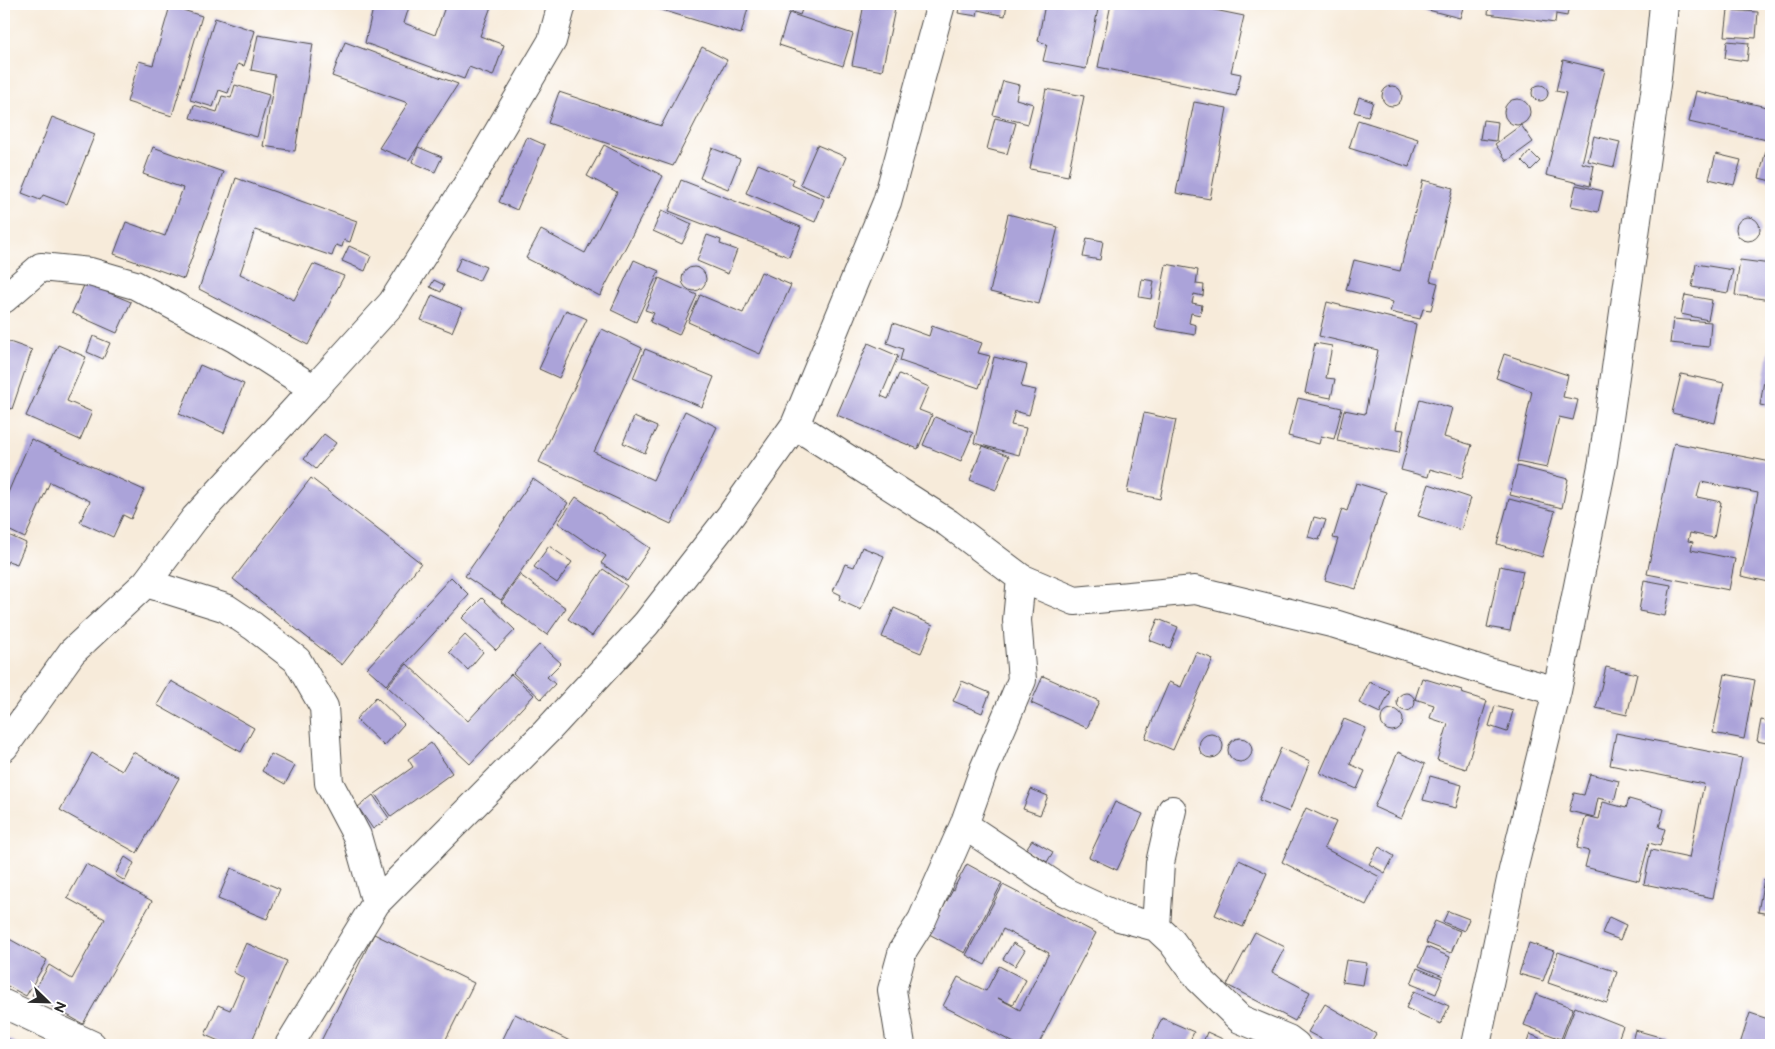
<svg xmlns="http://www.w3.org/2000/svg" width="1775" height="1049" font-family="'Balsamiq Sans',sans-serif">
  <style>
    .building { fill: #aba3d9 }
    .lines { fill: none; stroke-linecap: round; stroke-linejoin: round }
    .minor-casing { stroke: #4a4845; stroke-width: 30 }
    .minor { stroke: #fff; stroke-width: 28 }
  </style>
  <rect width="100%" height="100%" fill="#fff"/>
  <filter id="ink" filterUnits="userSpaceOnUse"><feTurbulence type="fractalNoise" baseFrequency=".02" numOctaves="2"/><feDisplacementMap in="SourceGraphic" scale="10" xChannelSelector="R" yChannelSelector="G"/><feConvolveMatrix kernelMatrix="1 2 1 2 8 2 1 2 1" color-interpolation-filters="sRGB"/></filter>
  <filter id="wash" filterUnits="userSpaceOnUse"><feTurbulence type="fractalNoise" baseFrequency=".0096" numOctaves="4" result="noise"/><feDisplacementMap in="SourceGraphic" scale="20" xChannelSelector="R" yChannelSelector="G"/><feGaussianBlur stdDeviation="1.12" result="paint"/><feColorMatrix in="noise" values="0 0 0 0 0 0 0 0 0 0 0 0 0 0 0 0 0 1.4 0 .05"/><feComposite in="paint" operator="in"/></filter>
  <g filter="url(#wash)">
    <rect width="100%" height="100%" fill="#f7ebda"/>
    <g id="blocks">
      <path class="building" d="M374 4H410L404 23 435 35 446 4H492L480 36 504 45 493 76 469 67 464 79 365 43Z
        M642 4H749L741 34Z
        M779 4H804L800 15 778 7Z
        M864 4H896L882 71 852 65Z
        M960 4H1007L1005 16 978 10 977 16 958 13Z
        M1045 4H1099L1086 69 1043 61 1047 44 1038 41Z
        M1111 4H1185L1244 16 1231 72 1241 74 1236 96 1098 67Z
        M1404 4H1464L1460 18Z
        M1489 4H1569L1567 16 1556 14 1555 23 1488 14Z
        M170 6 202 16 172 116 127 102 139 61 153 65Z
        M1728 10 1758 12 1756 38 1725 36Z
        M789 13 853 34 843 66 779 45Z
        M215 18 255 31 244 66 238 64 228 93 219 90 213 107 190 100Z
        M258 35 313 44 295 151 263 146 275 75 251 70Z
        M1727 41 1749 43 1747 61 1725 58Z
        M345 42 458 84 409 160 379 148 408 103 332 76Z
        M702 47 727 60 673 166 548 123 559 92 661 126Z
        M1563 60 1605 70 1582 163 1594 166 1590 186 1546 175 1566 93 1556 91Z
        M1003 81 1019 85 1016 99 1033 104 1028 124 993 115Z
        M235 85 269 95 257 137 190 118 194 105 217 112 222 96 231 98Z
        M1532 93a8 8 0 1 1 16 0a8 8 0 1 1-16 0Z
        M1382 96a10 10 0 1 1 20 0a10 10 0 1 1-20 0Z
        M1046 89 1084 96 1068 176 1030 169Z
        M1696 91 1771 108V141L1689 122Z
        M1359 97 1373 102 1368 116 1354 112Z
        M1504 112a13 13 0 1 1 26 0a13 13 0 1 1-26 0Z
        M1194 102 1227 108 1210 199 1176 193Z
        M52 117 95 134 67 204 43 195 40 200 22 193Z
        M995 118 1016 123 1007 154 987 149Z
        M1358 120 1418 139 1409 167 1349 148Z
        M1483 120 1498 122 1496 141 1480 139Z
        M1521 125 1533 142 1507 161 1495 144Z
        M1594 136 1620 142 1614 167 1588 161Z
        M527 137 545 145 517 210 499 202Z
        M604 145 663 176 600 296 526 258 541 230 585 253 617 192 587 176Z
        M817 145 846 157 829 197 800 184Z
        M153 147 223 172 184 279 114 254 126 222 165 236 183 188 143 174Z
        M418 147 442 157 435 172 412 162Z
        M712 148 740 159 728 189 700 178Z
        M1766 150 1771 152V181L1759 178Z
        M1530 151 1540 161 1531 170 1522 161Z
        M1716 154 1741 160 1734 185 1709 179Z
        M758 164 794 179 792 185 824 199 815 222 746 193Z
        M236 178 357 221 350 242 344 240 342 247 336 245 332 256 255 230 240 274 294 300 313 264 344 276 308 345 199 289Z
        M681 180 801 227 789 257 669 211Z
        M1423 180 1453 188 1430 281 1438 283 1431 310 1423 309 1420 319 1390 312 1393 302 1346 290 1354 260 1400 271Z
        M1576 185 1603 191 1598 212 1571 206Z
        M662 210 692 224 682 244 653 231Z
        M1008 214 1058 227 1039 304 990 292Z
        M1736 229a12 12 0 1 1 24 0a12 12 0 1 1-24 0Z
        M707 235 721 240 720 244 737 250 728 274 697 261Z
        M1087 238 1103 241 1100 260 1083 257Z
        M349 246 371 256 365 271 342 261Z
        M461 257 486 267 479 281 455 271Z
        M634 260 659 271 636 322 611 310Z
        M1740 260 1771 264V300L1735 295Z
        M1166 264 1198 270 1196 284 1204 285 1203 296 1194 294 1192 303 1202 305 1200 315 1191 313 1189 323 1196 325 1195 335 1155 328Z
        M1696 264 1733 270 1728 293 1692 287Z
        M682 279a12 12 0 1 1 24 0a12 12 0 1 1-24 0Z
        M761 272 791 285 760 354 688 322 700 295 743 313Z
        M659 278 697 295 679 335 650 322 654 313 645 310Z
        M1142 279 1154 281 1151 299 1139 297Z
        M434 280 444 285 441 292 430 287Z
        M85 283 131 302 117 333 72 313Z
        M432 295 462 308 452 332 421 320Z
        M1685 295 1712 300 1708 320 1681 314Z
        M1327 302 1416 324 1396 429 1404 430 1399 453 1337 441 1344 410 1365 414 1378 350 1319 336Z
        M566 310 587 319 559 378 539 369Z
        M1673 319 1711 322 1709 347 1670 343Z
        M893 323 929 336 932 326 982 343 978 353 990 356 979 388 900 361 903 349 887 343Z
        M602 329 642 348 594 452 653 480 685 411 717 427 671 524 539 462Z
        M93 336 110 343 103 359 87 352Z
        M4 340 32 350 12 409 4 406Z
        M868 343 898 356 881 396 888 399 899 374 929 387 919 410 932 415 918 449 837 415Z
        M1315 343 1332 346 1326 378 1335 379 1331 398 1305 393Z
        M58 345 86 357 67 401 92 412 80 440 26 416Z
        M1770 345H1771V407L1760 405Z
        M645 349 714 377 702 407 633 378Z
        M1504 354 1568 375 1563 397 1578 400 1573 420 1559 417 1547 468 1517 462 1532 391 1496 378Z
        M994 357 1027 365 1021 387 1036 390 1029 415 1015 411 1011 425 1026 428 1019 455 974 443Z
        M200 365 244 384 224 433 179 414Z
        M1681 374 1724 383 1715 423 1672 413Z
        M1298 398 1342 408 1334 439 1321 436 1319 444 1288 436Z
        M1420 399 1452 408 1444 437 1472 445 1462 478 1430 469 1428 477 1401 470Z
        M1144 413 1176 420 1160 499 1127 492Z
        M634 417 657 427 645 453 623 443Z
        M935 417 973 433 961 461 923 445Z
        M324 434 336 443 316 469 304 459Z
        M31 439 144 490 131 519 123 515 113 537 80 522 90 501 50 482 25 538 4 528V502Z
        M1674 443 1771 462V572L1769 582 1741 576 1758 493 1701 482 1697 497 1721 502 1714 538 1690 533 1688 541 1693 542 1691 550 1735 559 1729 590 1647 574Z
        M983 446 1009 456 996 490 970 480Z
        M1517 466 1568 479 1562 508 1510 495Z
        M311 478 421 563 342 665 233 579Z
        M533 479 568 503 501 600 465 576Z
        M1356 483 1386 492 1356 589 1325 580 1338 539 1333 538 1342 509 1347 511Z
        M1429 484 1471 498 1461 530 1418 516Z
        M576 497 650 548 627 581 601 563 606 556 558 523Z
        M1509 499 1555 511 1542 557 1497 544Z
        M1314 517 1326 520 1319 540 1308 537Z
        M4 533 26 543 17 564 8 561 4 569Z
        M549 546 572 562 557 583 534 567Z
        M862 547 884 556 861 610 839 600 841 595 833 591 845 564 854 567Z
        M1500 566 1523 571 1510 631 1487 627Z
        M603 569 627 586 592 636 568 619Z
        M520 575 566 608 547 635 501 602Z
        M451 577 469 595 386 685 367 668Z
        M1644 580 1671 585 1665 616 1639 611Z
        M482 598 515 630 496 650 462 618Z
        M894 608 933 625 921 653 882 637Z
        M1158 619 1178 627 1170 648 1149 640Z
        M465 635 483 652 468 670 449 652Z
        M540 644 561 663 547 677 555 684 541 699 513 673Z
        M1196 652 1213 659 1173 750 1145 738 1169 682 1181 687Z
        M407 664 468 721 511 674 534 695 470 764 387 686Z
        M1606 667 1637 674 1627 715 1596 708Z
        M1725 674 1755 680 1744 739 1713 733Z
        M1043 676 1099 701 1087 728 1031 703Z
        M1422 678 1462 690 1461 693 1487 701 1466 769 1437 760 1448 724 1430 718 1434 705 1415 699Z
        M171 681 254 728 241 752 157 705Z
        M962 681 990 693 982 713 953 701Z
        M1369 682 1390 691 1380 713 1359 703Z
        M1397 702a9 9 0 1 1 18 0a9 9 0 1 1-18 0Z
        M376 697 404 724 384 746 356 719Z
        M1495 706 1513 711 1507 732 1489 726Z
        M1381 720a11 11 0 1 1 22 0a11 11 0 1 1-22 0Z
        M1344 719 1366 728 1350 764 1365 771 1357 789 1320 773Z
        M1761 720 1771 722V744L1757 741Z
        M1616 733 1742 758 1713 898 1644 884 1651 850 1689 858 1704 784 1610 765Z
        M1199 746a12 12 0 1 1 24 0a12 12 0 1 1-24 0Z
        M1228 750a12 12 0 1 1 24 0a12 12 0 1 1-24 0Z
        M431 743 452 773 391 817 375 794 413 767 408 759Z
        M1281 748 1310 761 1289 812 1259 800Z
        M133 752 179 778 137 853 60 810 92 753 122 771Z
        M1398 752 1425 764 1401 819 1374 807Z
        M271 754 295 766 285 784 262 771Z
        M1590 774 1619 781 1614 802 1598 798 1594 817 1569 811 1574 793 1584 795Z
        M1430 776 1462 785 1456 808 1423 800Z
        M1031 789 1048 796 1040 815 1023 809Z
        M373 795 389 818 373 829 358 807Z
        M1629 799 1664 809 1659 827 1665 829 1660 846 1649 843 1639 881 1585 867 1589 851 1577 848 1586 816 1599 819 1603 802 1626 808Z
        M1115 802 1143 814 1117 870 1089 857Z
        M1306 808 1336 822 1324 848 1380 877 1366 905 1282 862Z
        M1032 840 1053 852 1047 862 1026 849Z
        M1379 847 1394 856 1385 873 1369 864Z
        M125 857 134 863 125 881 115 875Z
        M1239 860 1267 873 1243 927 1215 915Z
        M86 864 152 901 83 1024 32 995 49 965 72 979 105 919 67 898Z
        M967 864 1002 883 965 953 929 934Z
        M231 868 280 889 267 919 218 899Z
        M1764 879 1771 880V914L1758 912Z
        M1003 885 1096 933 1038 1045H1018L943 1006 958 977 986 991 999 966 1026 980 1013 1005 998 998 1020 1010 1049 953 1003 929 985 965 966 955Z
        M1448 911 1469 919 1464 931 1443 922Z
        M1609 917 1626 925 1620 940 1602 933Z
        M1435 921 1460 931 1451 953 1426 943Z
        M1255 932 1285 947 1272 972 1310 992 1295 1021 1227 985Z
        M374 934 474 983 443 1045H319Z
        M4 936 47 960 26 996 4 984Z
        M246 943 287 961 250 1045H228L205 1035 218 1005 230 1010 244 978 233 972Z
        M1013 943 1025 950 1015 966 1003 959Z
        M1529 943 1554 951 1543 981 1519 974Z
        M1427 947 1450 957 1443 976 1419 966Z
        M1558 952 1617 972 1607 1003 1548 983Z
        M1346 960 1367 963 1363 985 1342 982Z
        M1417 968 1442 978 1436 994 1411 984Z
        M1414 991 1449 1006 1441 1024 1406 1008Z
        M1536 994 1573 1008 1561 1039 1524 1025Z
        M1325 1004 1376 1034 1369 1045H1332L1308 1032Z
        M1575 1007 1623 1026 1616 1045H1575L1562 1041Z
        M1750 1013 1771 1020V1045L1740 1044Z
        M515 1014 578 1045H506L501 1043Z
        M1162 1018 1194 1032 1188 1045H1150Z
        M1635 1030 1667 1039 1666 1045H1631Z
        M1207 1032 1236 1045H1202Z
        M1530 1034 1556 1045H1526Z
        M4 1037 20 1045H4Z"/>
    </g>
  </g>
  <g filter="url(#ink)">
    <use href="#blocks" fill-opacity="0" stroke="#4a4845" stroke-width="1"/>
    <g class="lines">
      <g class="minor-casing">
        <path id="minor" d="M4 299 41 267 90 272 135 285 236 339 314 389 195 518 146 583 72 652 4 747
          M314 389 392 303 467 185 552 41 562 4
          M795 425 948 523 1021 578 1075 601 1195 590 1335 624 1492 673 1557 691
          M146 583 226 608 253 626 297 660 324 707 329 783 357 836 376 903
          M964 825 1065 892 1119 917 1156 927 1172 942 1199 979 1240 1019 1288 1039 1296 1045
          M1156 927 1160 863 1172 810
          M4 1004 92 1045
          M289 1045 376 903 546 732 646 624 731 515 795 425 887 202 941 4
          M901 1045 892 990 903 950 922 920 964 825 984 769 1022 680 1017 620 1021 578
          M1476 1045 1513 870 1557 691 1603 461 1657 78 1664 4"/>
      </g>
      <use href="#minor" class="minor"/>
    </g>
  </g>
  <rect width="1775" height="1049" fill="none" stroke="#fff" stroke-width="20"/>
  <g transform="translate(48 1002) rotate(113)" stroke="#ffffff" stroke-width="4" paint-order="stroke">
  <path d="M0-4L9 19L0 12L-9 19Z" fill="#2b2b2b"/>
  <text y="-8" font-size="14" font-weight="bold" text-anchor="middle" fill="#2b2b2b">N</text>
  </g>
</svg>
